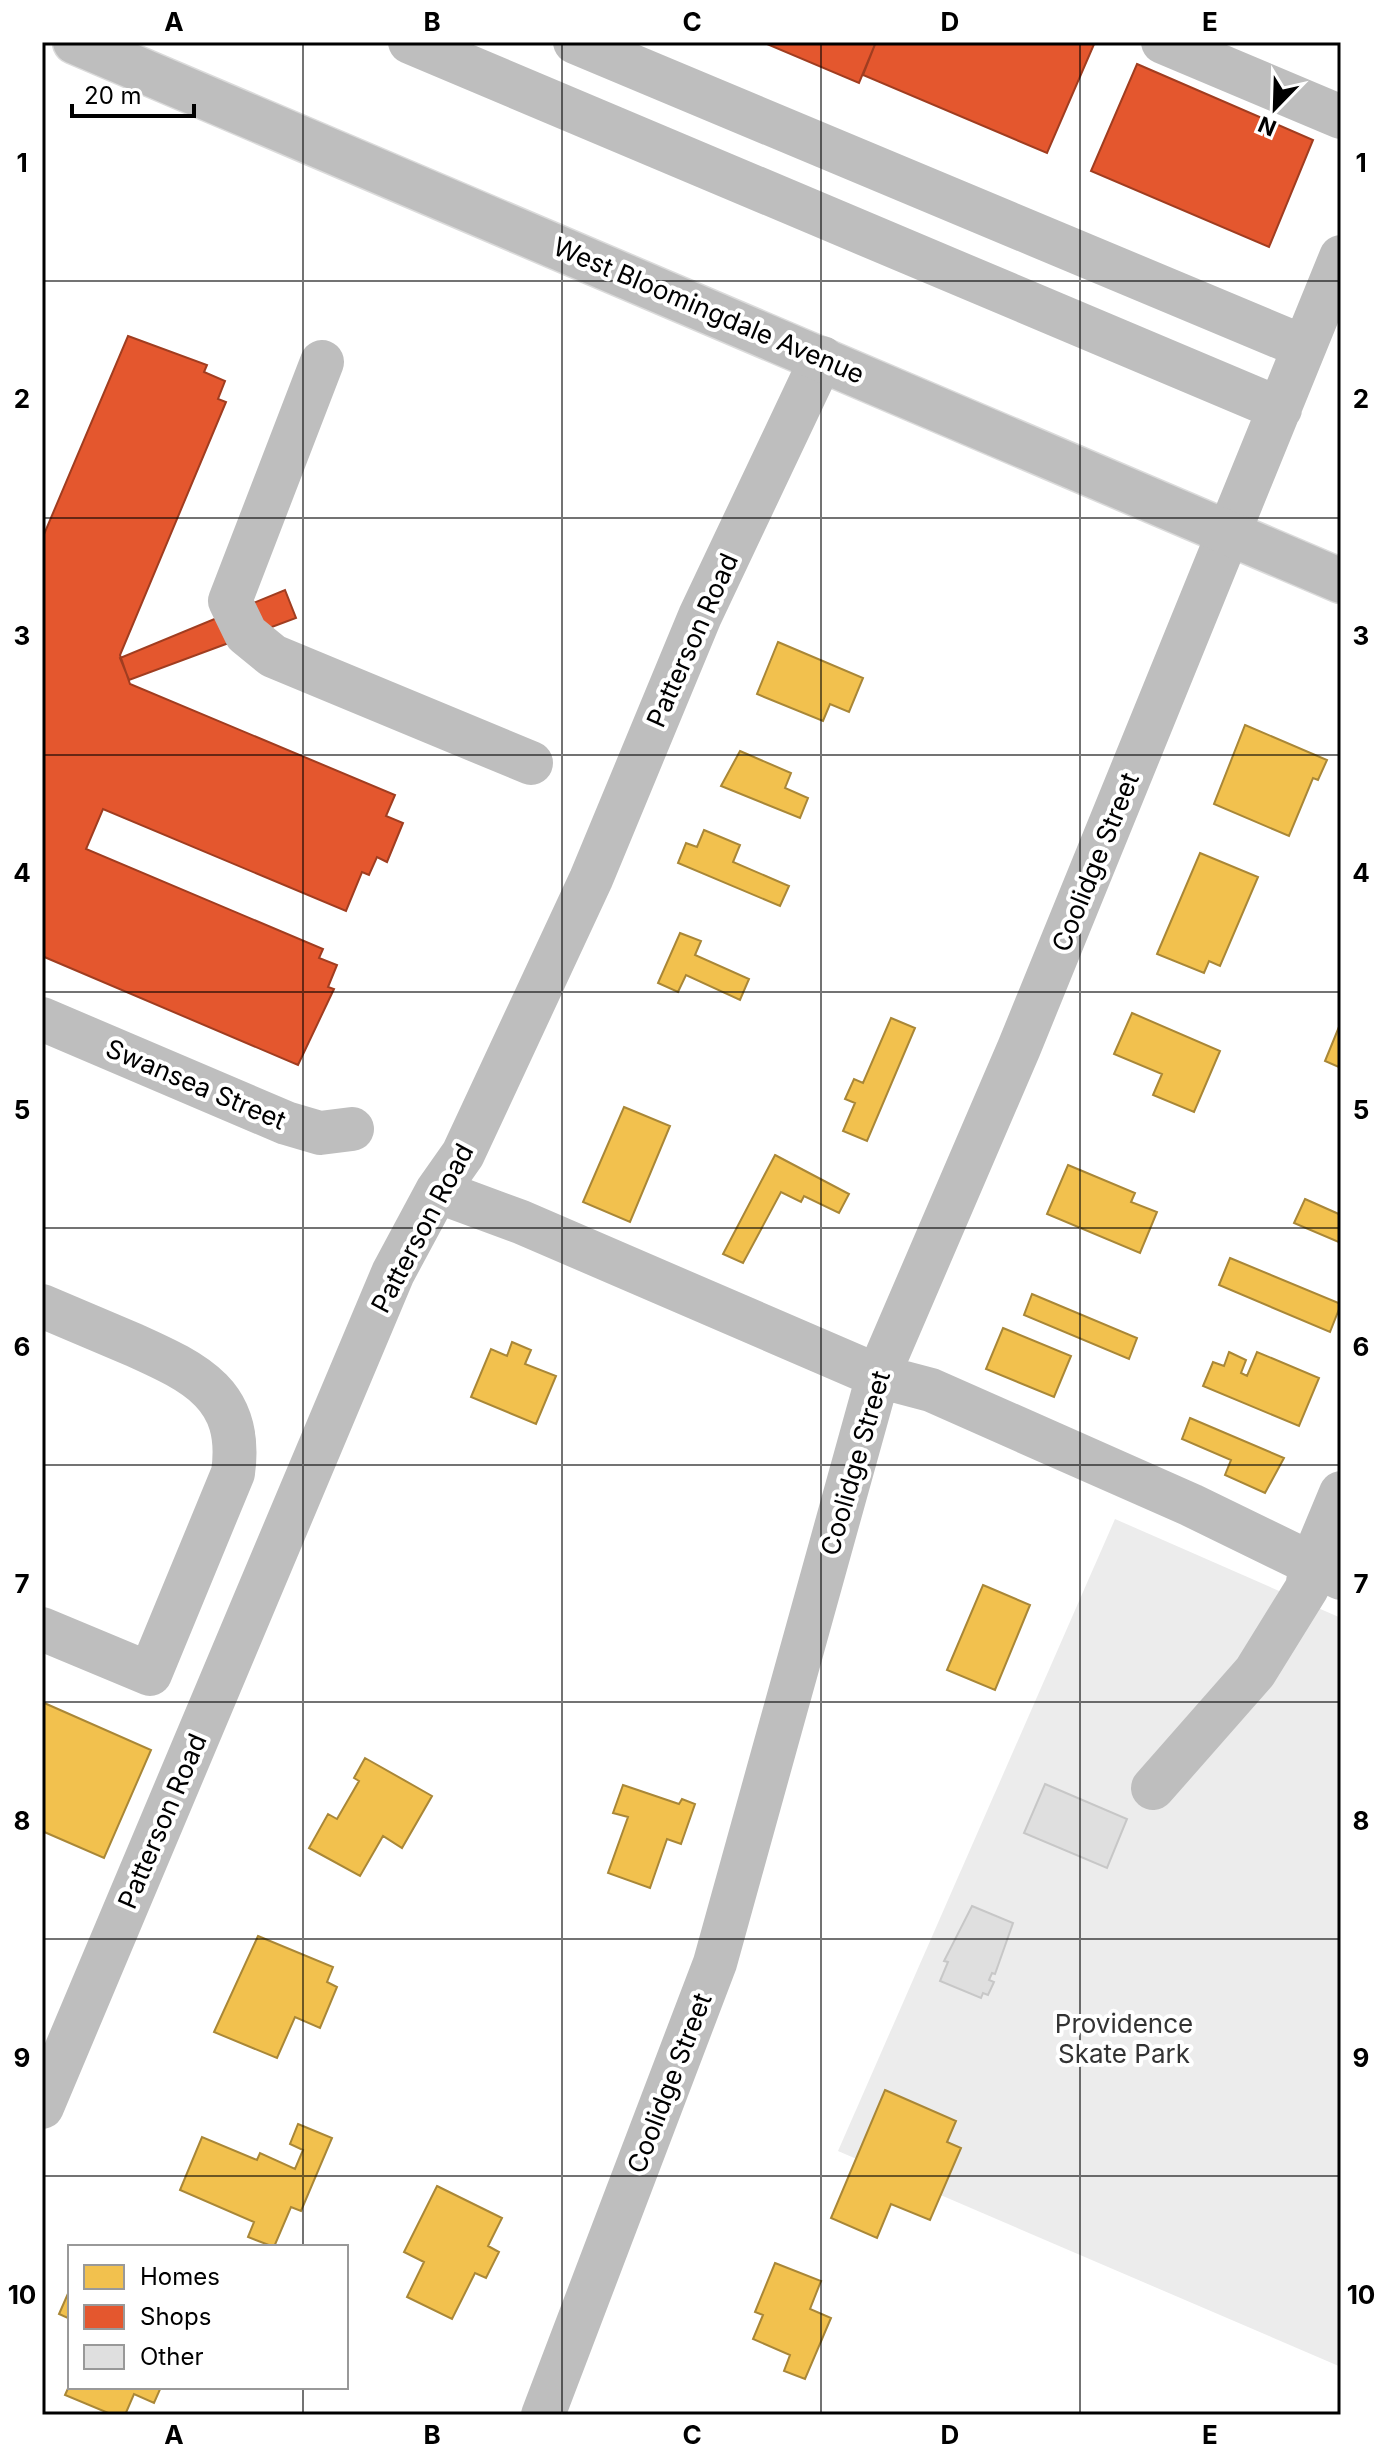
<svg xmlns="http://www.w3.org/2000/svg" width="1383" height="2457" font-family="Inter,sans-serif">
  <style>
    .green { fill: #ececec }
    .homes { fill: #f2c14e; stroke: #a98737; stroke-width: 2 }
    .shops { fill: #e4572e; stroke: #a03d20; stroke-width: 2 }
    .building { fill: #dfdfdf; stroke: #c7c7c7; stroke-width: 2 }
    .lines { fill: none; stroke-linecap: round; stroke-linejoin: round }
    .major-casing { stroke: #dbdbdb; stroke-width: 47 }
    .minor { stroke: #bebebe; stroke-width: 44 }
    .major { stroke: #bebebe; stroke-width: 44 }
    .grid { fill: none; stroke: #000; stroke-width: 2; stroke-opacity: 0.55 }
    .labels { text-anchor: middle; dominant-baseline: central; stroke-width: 8; stroke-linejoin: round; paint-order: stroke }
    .street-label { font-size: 26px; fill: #000; stroke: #fff }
    .park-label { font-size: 26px; fill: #333; stroke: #fff }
    .neatline { fill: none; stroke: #000; stroke-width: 3 }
    .grid-label { font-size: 26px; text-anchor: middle; font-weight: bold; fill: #000 }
  </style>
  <rect width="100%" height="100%" fill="#fff"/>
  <path class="green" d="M1115 1519 1341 1618V2367L838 2151Z"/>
  <path class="homes" d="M778 642 863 678 849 712 830 704 823 721 757 694Z
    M1245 725 1327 760 1318 780 1313 778 1289 836 1214 804Z
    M740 751 791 773 785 788 808 798 800 818 721 786Z
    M704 830 740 845 733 862 789 886 780 906 678 863 686 843 697 847Z
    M1200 853 1258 877 1220 966 1209 961 1204 973 1157 954Z
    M680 933 701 941 695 955 749 979 740 1000 686 975 678 992 658 983Z
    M1132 1013 1220 1051 1194 1112 1153 1095 1162 1074 1114 1054Z
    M891 1018 915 1028 867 1141 843 1131 855 1103 845 1099 854 1079 863 1083Z
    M1341 1022V1068L1325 1061Z
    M624 1107 670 1126 630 1222 583 1202Z
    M775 1155 849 1194 839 1213 804 1196 801 1202 781 1192 743 1263 723 1254Z
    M1068 1165 1135 1193 1131 1202 1157 1212 1140 1253 1047 1214Z
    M1305 1199 1341 1215V1243L1294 1223Z
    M1230 1258 1341 1304 1330 1332 1219 1285Z
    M1032 1294 1137 1338 1129 1359 1024 1315Z
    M1003 1328 1071 1356 1054 1397 986 1369Z
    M512 1342 531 1350 525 1364 556 1376 536 1424 471 1397 491 1349 507 1356Z
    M1229 1352 1246 1360 1241 1373 1247 1376 1257 1352 1319 1378 1299 1426 1203 1386 1213 1362 1224 1366Z
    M1190 1418 1284 1458 1265 1493 1225 1475 1231 1460 1182 1439Z
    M983 1585 1030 1605 995 1690 947 1670Z
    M42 1702 151 1750 104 1858 42 1831Z
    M365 1758 432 1796 402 1848 383 1836 360 1876 309 1848 328 1814 337 1819 359 1781 354 1778Z
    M623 1785 679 1804 682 1799 695 1804 681 1844 667 1839 650 1888 608 1873 628 1817 613 1813Z
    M258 1936 333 1967 327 1982 337 1987 320 2028 295 2017 277 2058 214 2032Z
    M885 2090 956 2121 947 2142 961 2148 930 2220 891 2204 877 2238 831 2218Z
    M298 2124 332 2138 301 2211 291 2207 274 2247 248 2237 254 2222 180 2190 202 2137 257 2160 260 2153 295 2169 303 2150 290 2144Z
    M437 2186 502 2218 488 2246 499 2252 486 2278 475 2273 452 2319 407 2297 424 2262 404 2252Z
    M775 2263 821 2281 810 2309 831 2318 805 2379 784 2371 790 2355 753 2339 763 2315 755 2312Z
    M70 2289V2319L59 2314Z
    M70 2384V2387H161L154 2403 134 2394 125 2415H113L65 2395Z"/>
  <path class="shops" d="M762 42H876L859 83Z
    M876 42H1095L1047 153 863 75Z
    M1137 64 1313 140 1269 247 1091 171Z
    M128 336 207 365 204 372 225 381 218 399 226 402 120 655 130 684 395 795 386 816 403 823 387 862 377 857 369 875 362 872 346 911 103 809 86 849 323 949 319 958 337 965 328 987 334 989 298 1065 42 956V539Z
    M285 590 296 618 129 680 120 658Z"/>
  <path class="building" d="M1045 1784 1127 1819 1107 1868 1024 1833Z
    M972 1906 1013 1923 995 1974 992 1973 989 1980 994 1982 988 1995 983 1993 981 1998 940 1981 948 1962 944 1961Z"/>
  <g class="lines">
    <g class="major-casing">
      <path id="major" d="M75 42 1341 581"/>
    </g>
    <path class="minor" d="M410 42 1280 409
      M575 42 1304 347
      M1163 42 1341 117
      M322 362 230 601 246 634 273 656 531 763
      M42 1019 286 1123 320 1133 352 1129
      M437 1191 521 1222 878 1376 931 1390 1191 1505 1341 1578
      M42 1306C73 1319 103 1332 134 1345 196 1373 244 1395 233 1473L150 1674 42 1629
      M1153 1788 1255 1672 1307 1588 1311 1565 1341 1493
      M42 2107 393 1273 437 1191 463 1154 591 879 700 616 822 358
      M543 2415 715 1963 878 1376 1019 1048 1341 257"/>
    <use href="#major" class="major"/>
  </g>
  <path class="grid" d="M303 42V2247M562 42V2415M821 42V2415M1080 42V2415M42 281H1341M42 518H1341M42 755H1341M42 992H1341M42 1228H1341M42 1465H1341M42 1702H1341M42 1939H1341M42 2176H1341M303 2387V2415"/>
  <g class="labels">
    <g class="street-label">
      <text transform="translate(709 310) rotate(23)">West Bloomingdale Avenue</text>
      <text transform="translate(692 640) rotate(-66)">Patterson Road</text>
      <text transform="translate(1095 862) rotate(-68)">Coolidge Street</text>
      <text transform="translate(196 1084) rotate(23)">Swansea Street</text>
      <text transform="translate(422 1228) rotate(-62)">Patterson Road</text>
      <text transform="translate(855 1463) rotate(-74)">Coolidge Street</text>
      <text transform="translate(162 1821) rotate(-67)">Patterson Road</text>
      <text transform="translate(669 2083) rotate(-69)">Coolidge Street</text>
    </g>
    <g class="park-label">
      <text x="1124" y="2023">Providence<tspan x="1124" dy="30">Skate Park</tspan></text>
    </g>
  </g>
  <rect width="1383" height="2457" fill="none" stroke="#ffffff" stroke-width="88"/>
  <rect x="68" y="2245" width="280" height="144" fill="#ffffff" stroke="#999999" stroke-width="2"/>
  <rect x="84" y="2265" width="40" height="24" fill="#f2c14e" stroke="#999999" stroke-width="2"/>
  <text x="140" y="2285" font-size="24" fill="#000000">Homes</text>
  <rect x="84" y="2305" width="40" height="24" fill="#e4572e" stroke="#999999" stroke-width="2"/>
  <text x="140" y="2325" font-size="24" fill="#000000">Shops</text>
  <rect x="84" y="2345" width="40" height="24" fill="#dfdfdf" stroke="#999999" stroke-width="2"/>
  <text x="140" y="2365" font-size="24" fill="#000000">Other</text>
  <g transform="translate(1275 108) rotate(203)" stroke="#ffffff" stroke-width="6" paint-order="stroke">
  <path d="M0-6L14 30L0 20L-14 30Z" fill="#000000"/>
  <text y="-12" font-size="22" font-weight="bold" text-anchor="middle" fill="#000000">N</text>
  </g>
  <path d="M72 104v12h122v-12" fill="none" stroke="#000000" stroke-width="4"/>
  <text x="84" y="104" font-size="24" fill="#000000" stroke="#ffffff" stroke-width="6" paint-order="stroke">20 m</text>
  <rect x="44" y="44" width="1295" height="2369" class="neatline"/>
  <g class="grid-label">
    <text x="174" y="31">A</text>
    <text x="432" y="31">B</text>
    <text x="692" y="31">C</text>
    <text x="950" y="31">D</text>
    <text x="1210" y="31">E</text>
    <text x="22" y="172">1</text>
    <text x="1361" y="172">1</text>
    <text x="22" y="408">2</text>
    <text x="1361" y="408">2</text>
    <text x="22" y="645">3</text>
    <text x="1361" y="645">3</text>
    <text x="22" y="882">4</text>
    <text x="1361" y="882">4</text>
    <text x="22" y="1119">5</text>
    <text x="1361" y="1119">5</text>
    <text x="22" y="1356">6</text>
    <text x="1361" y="1356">6</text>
    <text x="22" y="1593">7</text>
    <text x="1361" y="1593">7</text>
    <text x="22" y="1830">8</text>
    <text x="1361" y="1830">8</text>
    <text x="22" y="2067">9</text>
    <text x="1361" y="2067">9</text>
    <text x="22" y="2304">10</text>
    <text x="1361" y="2304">10</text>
    <text x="174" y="2444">A</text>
    <text x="432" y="2444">B</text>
    <text x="692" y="2444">C</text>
    <text x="950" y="2444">D</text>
    <text x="1210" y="2444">E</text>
  </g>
</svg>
